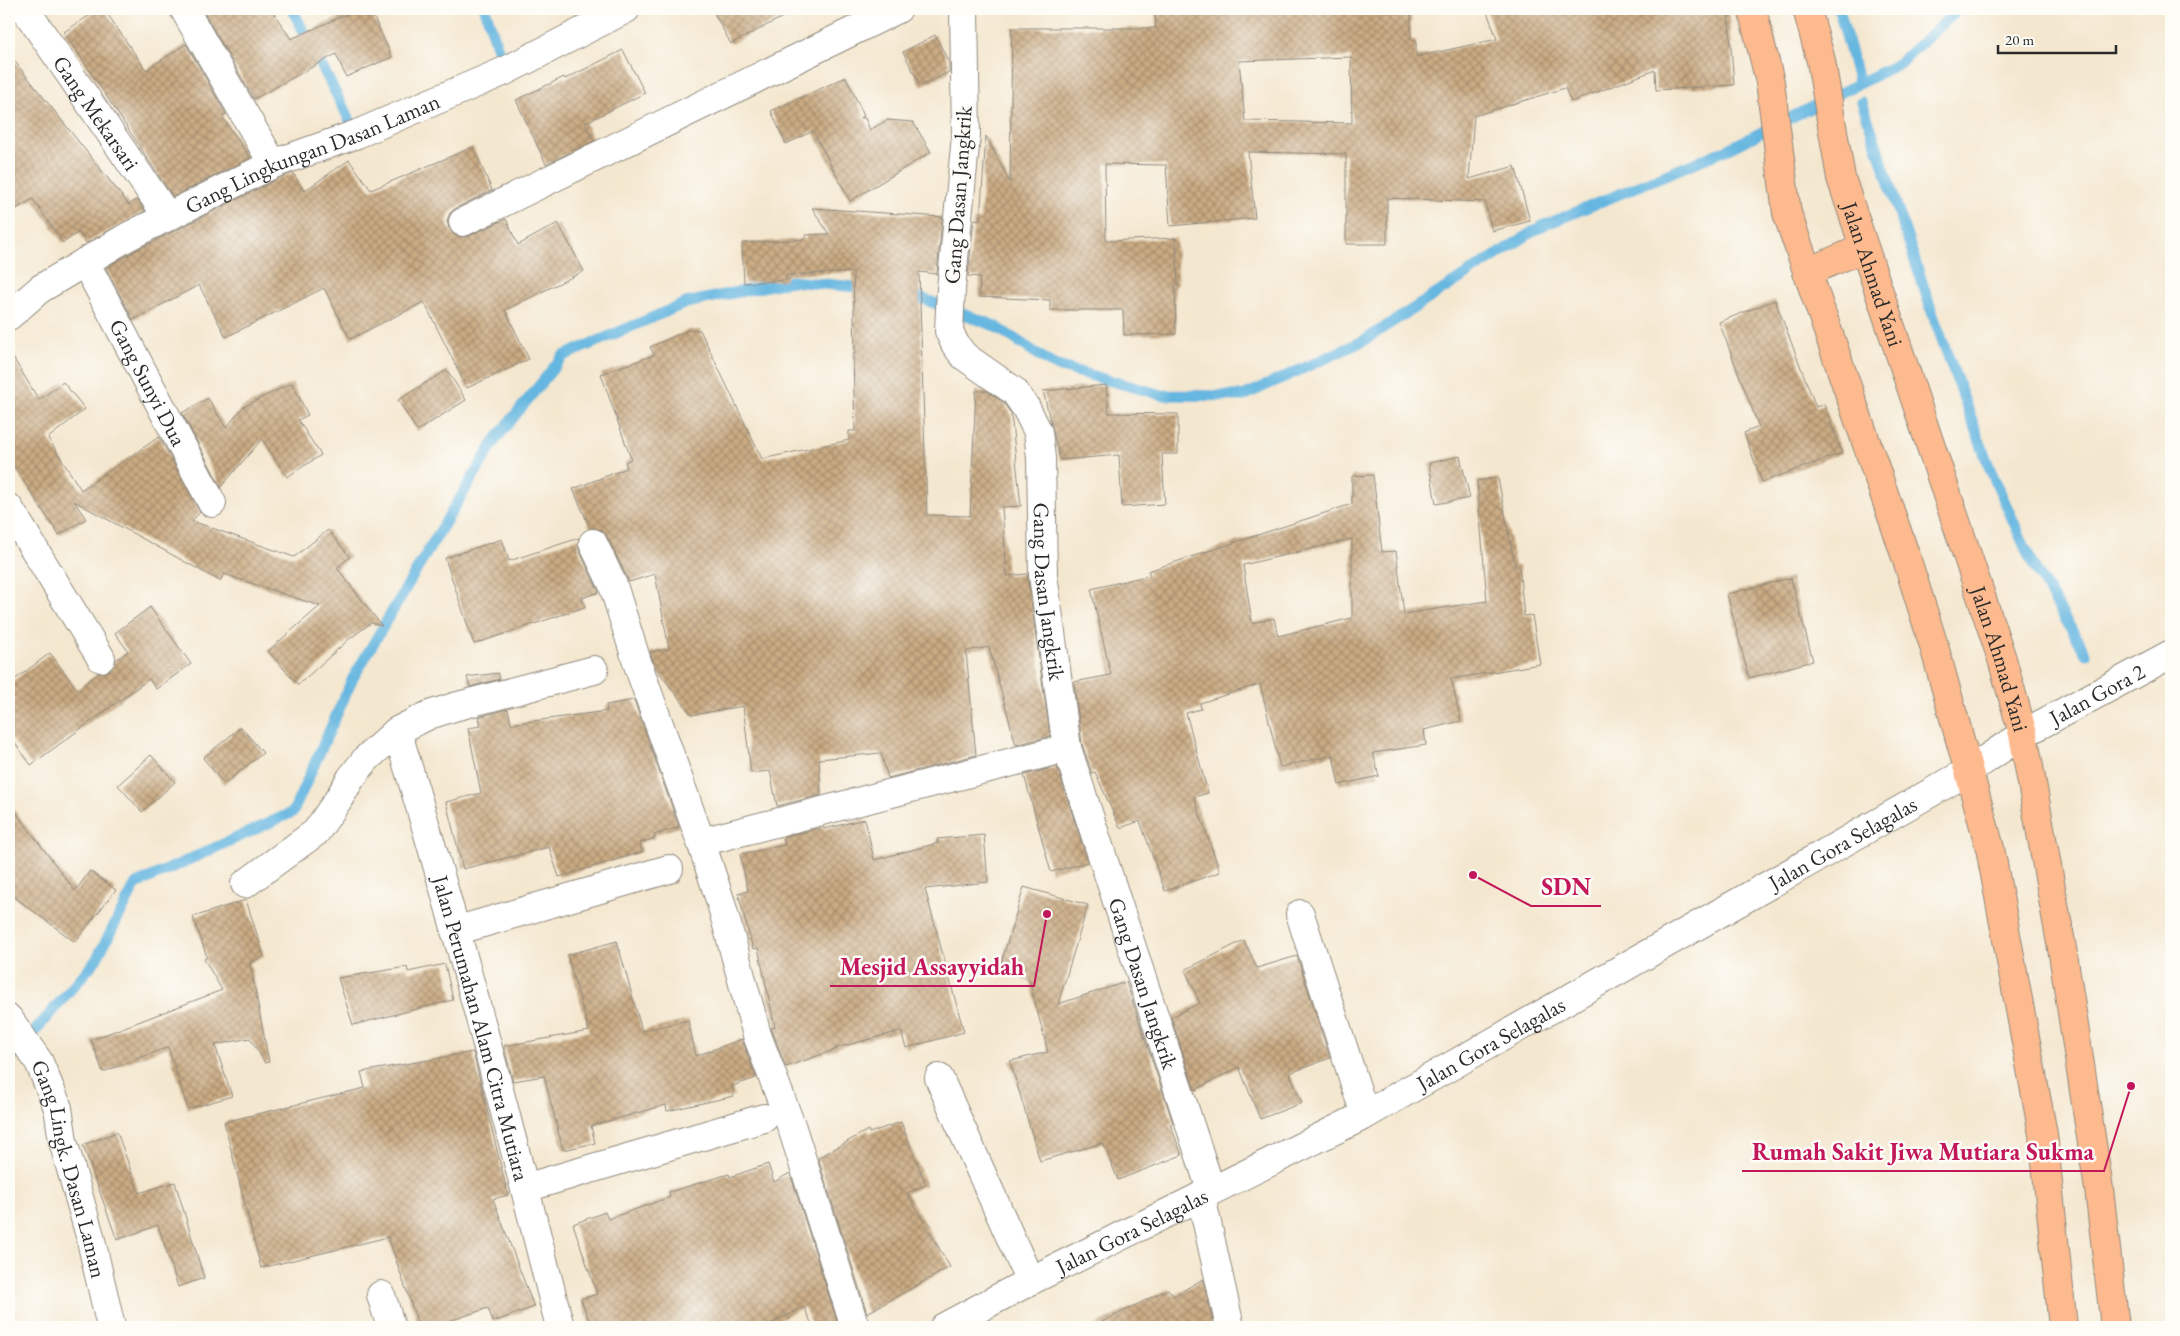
<svg xmlns="http://www.w3.org/2000/svg" width="2180" height="1336" font-family="'EB Garamond',serif">
  <style>
    .lines { fill: none; stroke-linecap: round; stroke-linejoin: round }
    .stream { stroke: #65b6e0; stroke-width: 11 }
    .building { fill: url(#building-cross-hatch); fill-rule: evenodd }
    .minor-casing { stroke: #90897d; stroke-width: 30 }
    .highway-casing { stroke: #90897d; stroke-width: 30 }
    .minor { stroke: #fff; stroke-width: 28 }
    .highway { stroke: #fcba8e; stroke-width: 28 }
    .labels { text-anchor: middle; dominant-baseline: central; stroke-width: 5; stroke-linejoin: round; paint-order: stroke }
    .street-label { font-size: 22px; fill: #2b2b2b; stroke: #fdfcf7 }
    .leader { fill: none; stroke: #c2185b; stroke-width: 2 }
    .callout-dot { fill: #c2185b; stroke: #fdfcf7; stroke-width: 2 }
    .callout-label { font-size: 24px; text-anchor: middle; font-weight: bold; fill: #c2185b; stroke: #fdfcf7; stroke-width: 5; stroke-linejoin: round; paint-order: stroke }
  </style>
  <defs>
    <pattern id="building-cross-hatch" width="8" height="8" patternUnits="userSpaceOnUse" patternTransform="scale(1.25)"><rect width="8" height="8" fill="#cbac84"/><path d="M0 0l8 8M0 8l8-8" fill="none" stroke="#a58c6c"/></pattern>
  </defs>
  <rect width="100%" height="100%" fill="#fdfcf7"/>
  <filter id="ink" filterUnits="userSpaceOnUse"><feTurbulence type="fractalNoise" baseFrequency=".02" numOctaves="2"/><feDisplacementMap in="SourceGraphic" scale="10" xChannelSelector="R" yChannelSelector="G"/><feConvolveMatrix kernelMatrix="1 2 1 2 8 2 1 2 1" color-interpolation-filters="sRGB"/></filter>
  <filter id="wash" filterUnits="userSpaceOnUse"><feTurbulence type="fractalNoise" baseFrequency=".0096" numOctaves="4" result="noise"/><feDisplacementMap in="SourceGraphic" scale="20" xChannelSelector="R" yChannelSelector="G"/><feGaussianBlur stdDeviation="1.12" result="paint"/><feColorMatrix in="noise" values="0 0 0 0 0 0 0 0 0 0 0 0 0 0 0 0 0 1.4 0 .05"/><feComposite in="paint" operator="in"/></filter>
  <g filter="url(#wash)">
    <rect width="100%" height="100%" fill="#f4e7cf"/>
    <g class="lines">
      <path class="stream" d="M292 9 357 134
        M485 9 505 71
        M1839 9 1859 84
        M1862 102 1934 318 1990 469 2032 563 2086 654
        M905 292 995 326 1054 365 1162 395 1243 396 1363 341 1540 227 1728 149 1898 64 1959 9
        M9 1061 96 960 136 884 293 812 353 678 429 549 496 439 563 356 686 303 791 281 867 288"/>
    </g>
    <g id="blocks">
      <path class="building" d="M99 9H104L146 70 186 44 226 114 222 116 250 158 173 197 64 32Z
        M202 9H271L291 39 358 9H370L392 57 346 77 336 54 254 99Z
        M712 9H798L731 44Z
        M1155 9H1411V40H1416V57L1497 39 1486 9H1728L1734 85 1656 90 1655 70 1571 102 1565 88 1474 116 1469 179 1515 166 1530 221 1492 231 1485 202 1387 198V244H1346V154L1248 152 1255 218 1170 226 1166 165 1105 164 1106 241 1176 238 1178 285H1175L1176 334 1124 335 1123 310H1050V300L979 297 980 277 968 276 974 219 980 220 986 136 1010 183 1012 28H1156ZM1351 57 1352 123 1245 121 1239 61Z
        M935 35 949 63V72L921 86 903 52Z
        M623 50 645 93 585 123 594 141 546 164 516 100 564 77 565 79Z
        M9 54 129 205 137 199 145 211 86 243 79 232 63 243 33 199 9 213Z
        M846 77 864 116 860 118H865L870 130 887 120 913 122 931 152 850 201 813 131 786 144 771 111Z
        M473 147 492 190 456 208 450 213 447 221 449 228 454 235 461 237 469 236 506 219 518 245 558 223 584 271 505 310 529 359 467 388 424 302 350 339 324 288 226 337 199 285 133 320 106 268 135 251 279 178 293 173 304 191 349 160 371 190Z
        M812 208 942 217 937 274 919 272 927 515 970 516 976 391H987L1003 402 1011 414 1021 506 1002 507 1007 576 1027 574 1050 736 1016 745 989 647 966 651 976 755 888 778 881 753 819 759 821 795 777 806 770 771 751 773 743 706 692 715 655 667 650 652 669 649 655 574 629 582 607 536 601 530 590 528 573 489 627 468 625 462 631 459 601 374 654 355 650 347 688 330H700L762 459 849 440V431H855L853 354H855L853 272 786 275V280L744 283 742 243 806 239V235L829 234Z
        M1775 300 1816 407 1824 404 1842 453 1762 482 1744 433 1759 427 1719 322Z
        M9 351 39 400 63 382 85 409 48 438 81 490 159 437 200 512 192 521 294 557 328 530 350 557 337 568 382 626 371 623 348 640 298 685 268 651 320 606 224 574 220 581 74 501 86 519 59 535 9 459Z
        M447 370 466 400 417 431 398 400Z
        M292 383 308 415 298 420 321 455 287 477 262 439 221 487 182 413 208 398 226 428 243 407Z
        M1106 385 1109 413 1178 414V454H1162L1165 504 1122 507 1119 455 1060 460 1043 391Z
        M1460 456 1470 498 1436 504 1429 463Z
        M1373 475 1382 552 1396 551 1404 614 1487 601 1477 481 1498 478 1515 566H1519L1524 616 1532 615 1540 664 1451 679 1461 721 1424 730 1426 745 1373 753 1379 776 1339 785 1333 755 1280 767 1260 684 1200 703 1201 709 1186 713 1208 793 1194 797 1220 872 1165 891 1140 821 1120 828 1095 772 1092 773 1082 744 1074 682 1111 675 1091 589 1150 575 1148 571 1352 504V476ZM1352 539V618L1278 636 1274 618 1252 623 1243 565Z
        M579 538V550L599 592 582 598 585 607 474 644 445 558 502 539 509 561Z
        M1791 578 1813 661 1749 678 1727 594Z
        M150 607 191 664 156 689 149 679 31 765 9 735V684L50 653 77 689 99 673 110 671 116 660 128 651 115 633Z
        M498 673 500 679 470 687 467 677Z
        M634 700 679 827 654 835 655 838 640 843 642 852 559 877 549 847 463 869 446 802 481 793 468 728 481 726 479 717 508 709 511 724 607 711 606 705Z
        M241 727 263 753 224 784 203 758Z
        M151 755 175 782 142 812 118 785Z
        M1057 767 1088 862 1051 872 1024 775Z
        M9 803 75 891 90 871 116 890 75 942 9 893Z
        M865 819 874 860 938 843 937 839 984 835 988 882 925 889 964 1032 906 1048 901 1031 836 1048 837 1049 786 1067 771 1028 775 1027 758 948 753 949 738 893 748 891 740 854 785 845 783 837 824 827V829Z
        M1024 887 1088 905 1058 1004 1126 982 1173 1123 1170 1124 1182 1155 1118 1180 1103 1143 1040 1161 1010 1061 1048 1052 1029 979 999 970Z
        M246 900 264 956 250 963 269 1062 265 1063 250 1038 215 1045 232 1096 188 1109 168 1047 103 1072 91 1040 222 990 204 959 207 957 193 917Z
        M1244 940 1257 968 1297 956 1330 1058 1290 1073 1302 1103 1260 1119 1239 1067 1195 1090 1171 1017 1200 1003 1185 970Z
        M617 941 642 1031 688 1020 696 1056 742 1039 756 1078 732 1086 734 1096 667 1111 666 1105 591 1126 595 1143 563 1150 544 1076 513 1081 504 1046 589 1031 567 955Z
        M445 964 453 1000 353 1025 338 978 407 967 408 972Z
        M473 1052 508 1195 493 1199 534 1307 493 1322 488 1308 432 1327H419L388 1237 261 1268 224 1122 365 1088 361 1072Z
        M901 1122 926 1185 907 1193 950 1267 867 1313 818 1158 868 1130 869 1133Z
        M117 1132 139 1193 175 1182 204 1278 178 1287 158 1225 117 1240 83 1145Z
        M768 1164 774 1182 790 1173 839 1327H813L804 1307 764 1327H591L581 1299 597 1294 573 1224 605 1212 608 1219 670 1197 669 1192 729 1174 730 1177Z
        M1203 1279 1214 1327H1092L1168 1289 1174 1296Z"/>
    </g>
  </g>
  <g filter="url(#ink)">
    <use href="#blocks" fill-opacity="0" stroke="#90897d" stroke-width="1"/>
    <g class="lines">
      <g class="minor-casing">
        <g id="minor">
          <path id="s1" d="M25 9 168 217"/>
          <path d="M184 9 273 164"/>
          <path id="s2" d="M964 9 966 136 951 289 949 331 955 344 964 356 1014 391 1026 408 1038 432 1041 458 1043 575 1067 748 1211 1190"/>
          <path d="M463 222 898 9"/>
          <path id="s3" d="M85 262 212 503"/>
          <path id="s4" d="M9 316 40 289 127 237 273 164 357 134 505 71 626 9"/>
          <path d="M9 508 101 658"/>
          <path d="M593 543 613 585 638 665 701 842 721 903 757 1035 792 1128 855 1327"/>
          <path id="s5" d="M397 731C458 928 510 1128 560 1327"/>
          <path d="M701 842 1067 748"/>
          <path d="M245 884 316 832 338 800 351 778 366 759 397 731 429 715 454 707 594 670"/>
          <path d="M1300 914 1365 1115"/>
          <path d="M455 931 669 869"/>
          <path id="s6" d="M9 1019 39 1062 58 1108 63 1141 90 1236 111 1327"/>
          <path d="M939 1078 1030 1281"/>
          <path d="M525 1188 764 1118"/>
          <path d="M1201 1196 1230 1327"/>
          <path d="M381 1295 391 1327"/>
          <path id="s7" d="M944 1327 1030 1281 1365 1115 1967 772 2023 734 2171 654"/>
        </g>
      </g>
      <g class="highway-casing">
        <g id="highway">
          <path d="M1752 9 1770 82 1787 213 1907 560 1934 646 1990 848 2043 1134 2063 1327"/>
          <path id="s8" d="M1807 9 1821 61 1841 178 2002 659 2023 734 2063 954 2099 1189 2115 1327"/>
          <path d="M1807 272 1864 248"/>
        </g>
      </g>
      <use href="#minor" class="minor"/>
      <use href="#highway" class="highway"/>
    </g>
  </g>
  <g class="labels">
    <g class="street-label">
      <text stroke="none"><textPath href="#s1" startOffset="126">Gang Mekarsari</textPath></text>
      <text stroke="none"><textPath href="#s4" startOffset="346">Gang Lingkungan Dasan Laman</textPath></text>
      <text transform="translate(958 195) rotate(-86)">Gang Dasan Jangkrik</text>
      <text stroke="none"><textPath href="#s8" startOffset="274">Jalan Ahmad Yani</textPath></text>
      <text stroke="none"><textPath href="#s3" startOffset="136">Gang Sunyi Dua</textPath></text>
      <text stroke="none"><textPath href="#s2" startOffset="621">Gang Dasan Jangkrik</textPath></text>
      <text stroke="none"><textPath href="#s8" startOffset="679">Jalan Ahmad Yani</textPath></text>
      <text stroke="none"><textPath href="#s7" startOffset="1316">Jalan Gora 2</textPath></text>
      <text stroke="none"><textPath href="#s7" startOffset="1021">Jalan Gora Selagalas</textPath></text>
      <text stroke="none"><textPath href="#s2" startOffset="1026">Gang Dasan Jangkrik</textPath></text>
      <text stroke="none"><textPath href="#s5" startOffset="309">Jalan Perumahan Alam Citra Mutiara</textPath></text>
      <text stroke="none"><textPath href="#s7" startOffset="616">Jalan Gora Selagalas</textPath></text>
      <text stroke="none"><textPath href="#s6" startOffset="164">Gang Lingk. Dasan Laman</textPath></text>
      <text stroke="none"><textPath href="#s7" startOffset="211">Jalan Gora Selagalas</textPath></text>
    </g>
  </g>
  <path class="leader" d="M1473 875L1531 906H1601M1047 914L1034 986H830M2131 1086L2104 1171H1742"/>
  <g class="callout-dot">
    <circle cx="1473" cy="875" r="5"/>
    <circle cx="1047" cy="914" r="5"/>
    <circle cx="2131" cy="1086" r="5"/>
  </g>
  <g class="callout-label">
    <text x="1566" y="895">SDN</text>
    <text x="932" y="975">Mesjid Assayyidah</text>
    <text x="1923" y="1160">Rumah Sakit Jiwa Mutiara Sukma</text>
  </g>
  <rect width="2180" height="1336" fill="none" stroke="#fdfcf7" stroke-width="30"/>
  <path d="M1998 45v8h118v-8" fill="none" stroke="#2b2b2b" stroke-width="2.5"/>
  <text x="2005" y="45" font-size="15" fill="#2b2b2b" stroke="#fdfcf7" stroke-width="4" paint-order="stroke">20 m</text>
</svg>
